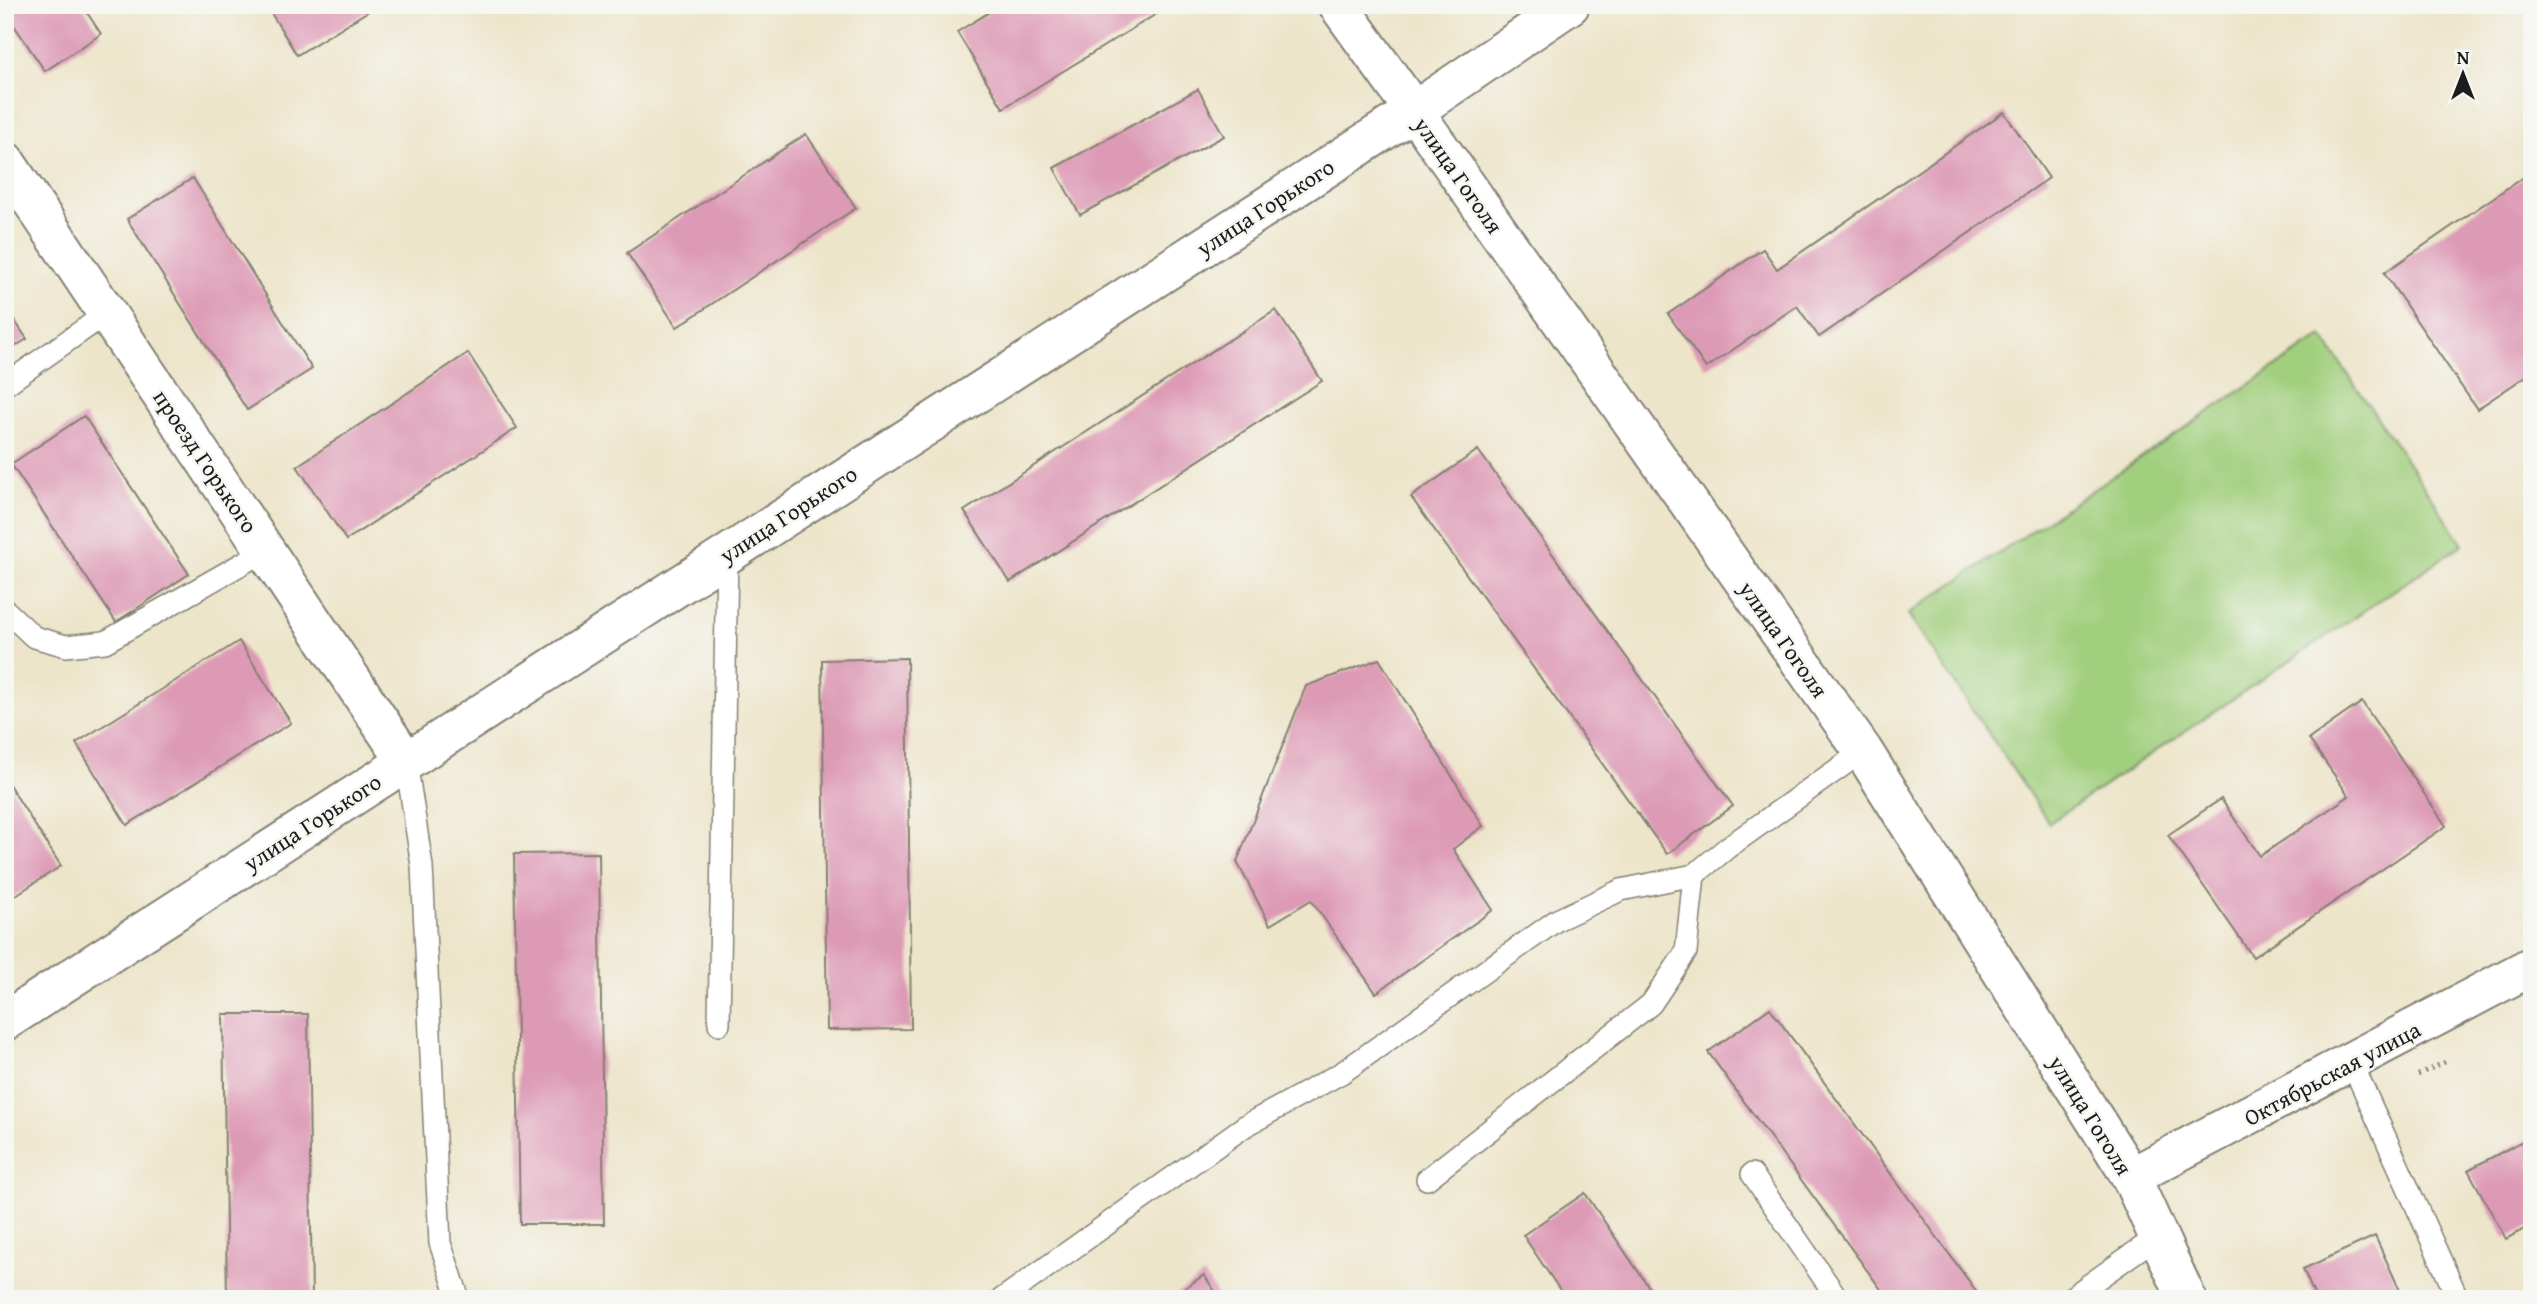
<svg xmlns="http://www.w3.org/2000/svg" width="2537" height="1304" font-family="'Gentium Book Plus',serif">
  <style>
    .green { fill: #a1cf7e; stroke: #5e764d; stroke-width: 2 }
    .building { fill: #dd9ab5 }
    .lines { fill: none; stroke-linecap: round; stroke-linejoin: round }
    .service-casing { stroke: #848073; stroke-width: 24 }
    .minor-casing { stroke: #848073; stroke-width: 42 }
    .tertiary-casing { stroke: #848073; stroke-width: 42 }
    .path { stroke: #848073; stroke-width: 4.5; stroke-dasharray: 2 5; stroke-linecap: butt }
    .service { stroke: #fff; stroke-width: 21 }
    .minor { stroke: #fff; stroke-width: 38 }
    .tertiary { stroke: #fff; stroke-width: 38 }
    .labels { text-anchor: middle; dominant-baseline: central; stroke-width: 5; stroke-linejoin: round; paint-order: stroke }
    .street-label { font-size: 23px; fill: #1c1c1c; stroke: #f6f6f2 }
  </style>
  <rect width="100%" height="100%" fill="#f6f6f2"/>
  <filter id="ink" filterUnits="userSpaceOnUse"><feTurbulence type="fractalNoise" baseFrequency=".0143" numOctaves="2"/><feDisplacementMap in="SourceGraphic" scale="14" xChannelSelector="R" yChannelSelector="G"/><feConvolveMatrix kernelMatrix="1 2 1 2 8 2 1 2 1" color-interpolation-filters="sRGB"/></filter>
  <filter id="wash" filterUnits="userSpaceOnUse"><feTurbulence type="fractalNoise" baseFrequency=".00686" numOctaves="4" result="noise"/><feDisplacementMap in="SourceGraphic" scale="28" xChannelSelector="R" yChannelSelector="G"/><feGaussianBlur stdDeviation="1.57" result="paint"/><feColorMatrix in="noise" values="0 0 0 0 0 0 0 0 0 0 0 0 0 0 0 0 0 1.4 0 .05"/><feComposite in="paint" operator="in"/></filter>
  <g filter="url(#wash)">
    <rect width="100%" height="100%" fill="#ede5ca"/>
    <path class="green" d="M2322 336 2463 544 2049 823 1908 614Z"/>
    <g id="blocks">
      <path class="building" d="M5 5H82L101 34 45 71 5 12Z
        M266 5H378L297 55Z
        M1001 5H1171L1003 108 957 32Z
        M1198 89 1224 136 1080 215 1054 168Z
        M2004 112 2049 178 1819 337 1797 306 1706 368 1668 314 1763 249 1777 269Z
        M806 134 856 208 677 327 627 253Z
        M2532 171V372L2477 409 2384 273Z
        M193 178 312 369 247 410 127 219Z
        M5 306 27 339 5 353Z
        M1276 310 1322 381 1010 582 964 511Z
        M468 353 517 428 346 540 297 466Z
        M84 416 189 574 116 622 11 464Z
        M1478 450 1733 806 1667 854 1411 497Z
        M239 641 291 723 127 825 76 743Z
        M907 658 911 1029 827 1030 822 660Z
        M1379 659 1483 826 1453 849 1493 910 1376 993 1311 900 1270 925 1237 862 1306 686Z
        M2362 702 2446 826 2253 957 2168 835 2221 799 2260 856 2349 796 2309 739Z
        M8 783 61 866 5 902V784Z
        M599 853 604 1224H520L514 854Z
        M1770 1008 1982 1299H1888L1708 1052Z
        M223 1014H308L312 1299H227Z
        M2532 1136V1225L2506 1239 2468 1170Z
        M1585 1193 1657 1299H1566L1523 1235Z
        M2375 1236 2404 1299H2316L2303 1269Z
        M1204 1275 1220 1299H1169Z"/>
    </g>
  </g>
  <g filter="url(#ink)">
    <use href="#blocks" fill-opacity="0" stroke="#848073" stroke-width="2"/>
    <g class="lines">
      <g class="service-casing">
        <path id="service" d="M5 385 107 313
          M5 610 34 637 66 646 105 642 266 550
          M406 761 422 866 440 1243 459 1299
          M719 1024 727 554
          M2351 1061 2458 1299
          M1752 1174 1838 1299
          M1427 1179 1651 1004 1686 952 1694 875
          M1002 1299 1245 1126 1343 1072 1557 920 1621 890 1694 875 1727 848 1863 751
          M2069 1299 2158 1236"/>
      </g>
      <g class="minor-casing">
        <path id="minor" d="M5 161 406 761
          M5 1021 1414 111 1338 5
          M2131 1177 2532 966"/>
      </g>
      <g class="tertiary-casing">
        <path id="tertiary" d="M1570 5 1414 111 1863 751 2131 1177 2187 1299"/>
      </g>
      <path class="path" d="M2418 1075 2445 1062"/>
      <use href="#service" class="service"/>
      <use href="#minor" class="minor"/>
      <use href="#tertiary" class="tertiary"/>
    </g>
  </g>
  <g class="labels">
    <g class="street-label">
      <text transform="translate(1459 175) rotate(55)">улица Гоголя</text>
      <text transform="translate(1265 207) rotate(-33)">улица Горького</text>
      <text transform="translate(206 461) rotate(56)">проезд Горького</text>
      <text transform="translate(788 514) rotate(-33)">улица Горького</text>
      <text transform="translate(1784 639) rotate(55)">улица Гоголя</text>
      <text transform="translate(312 822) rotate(-33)">улица Горького</text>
      <text transform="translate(2332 1073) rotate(-28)">Октябрьская улица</text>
      <text transform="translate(2091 1115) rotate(58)">улица Гоголя</text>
    </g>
  </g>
  <rect width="2537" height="1304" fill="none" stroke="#f6f6f2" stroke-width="28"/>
  <g transform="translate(2463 74)" stroke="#f6f6f2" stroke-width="5" paint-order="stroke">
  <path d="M0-5L12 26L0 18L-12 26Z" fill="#1c1c1c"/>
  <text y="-10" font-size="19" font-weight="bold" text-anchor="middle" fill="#1c1c1c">N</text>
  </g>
</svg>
